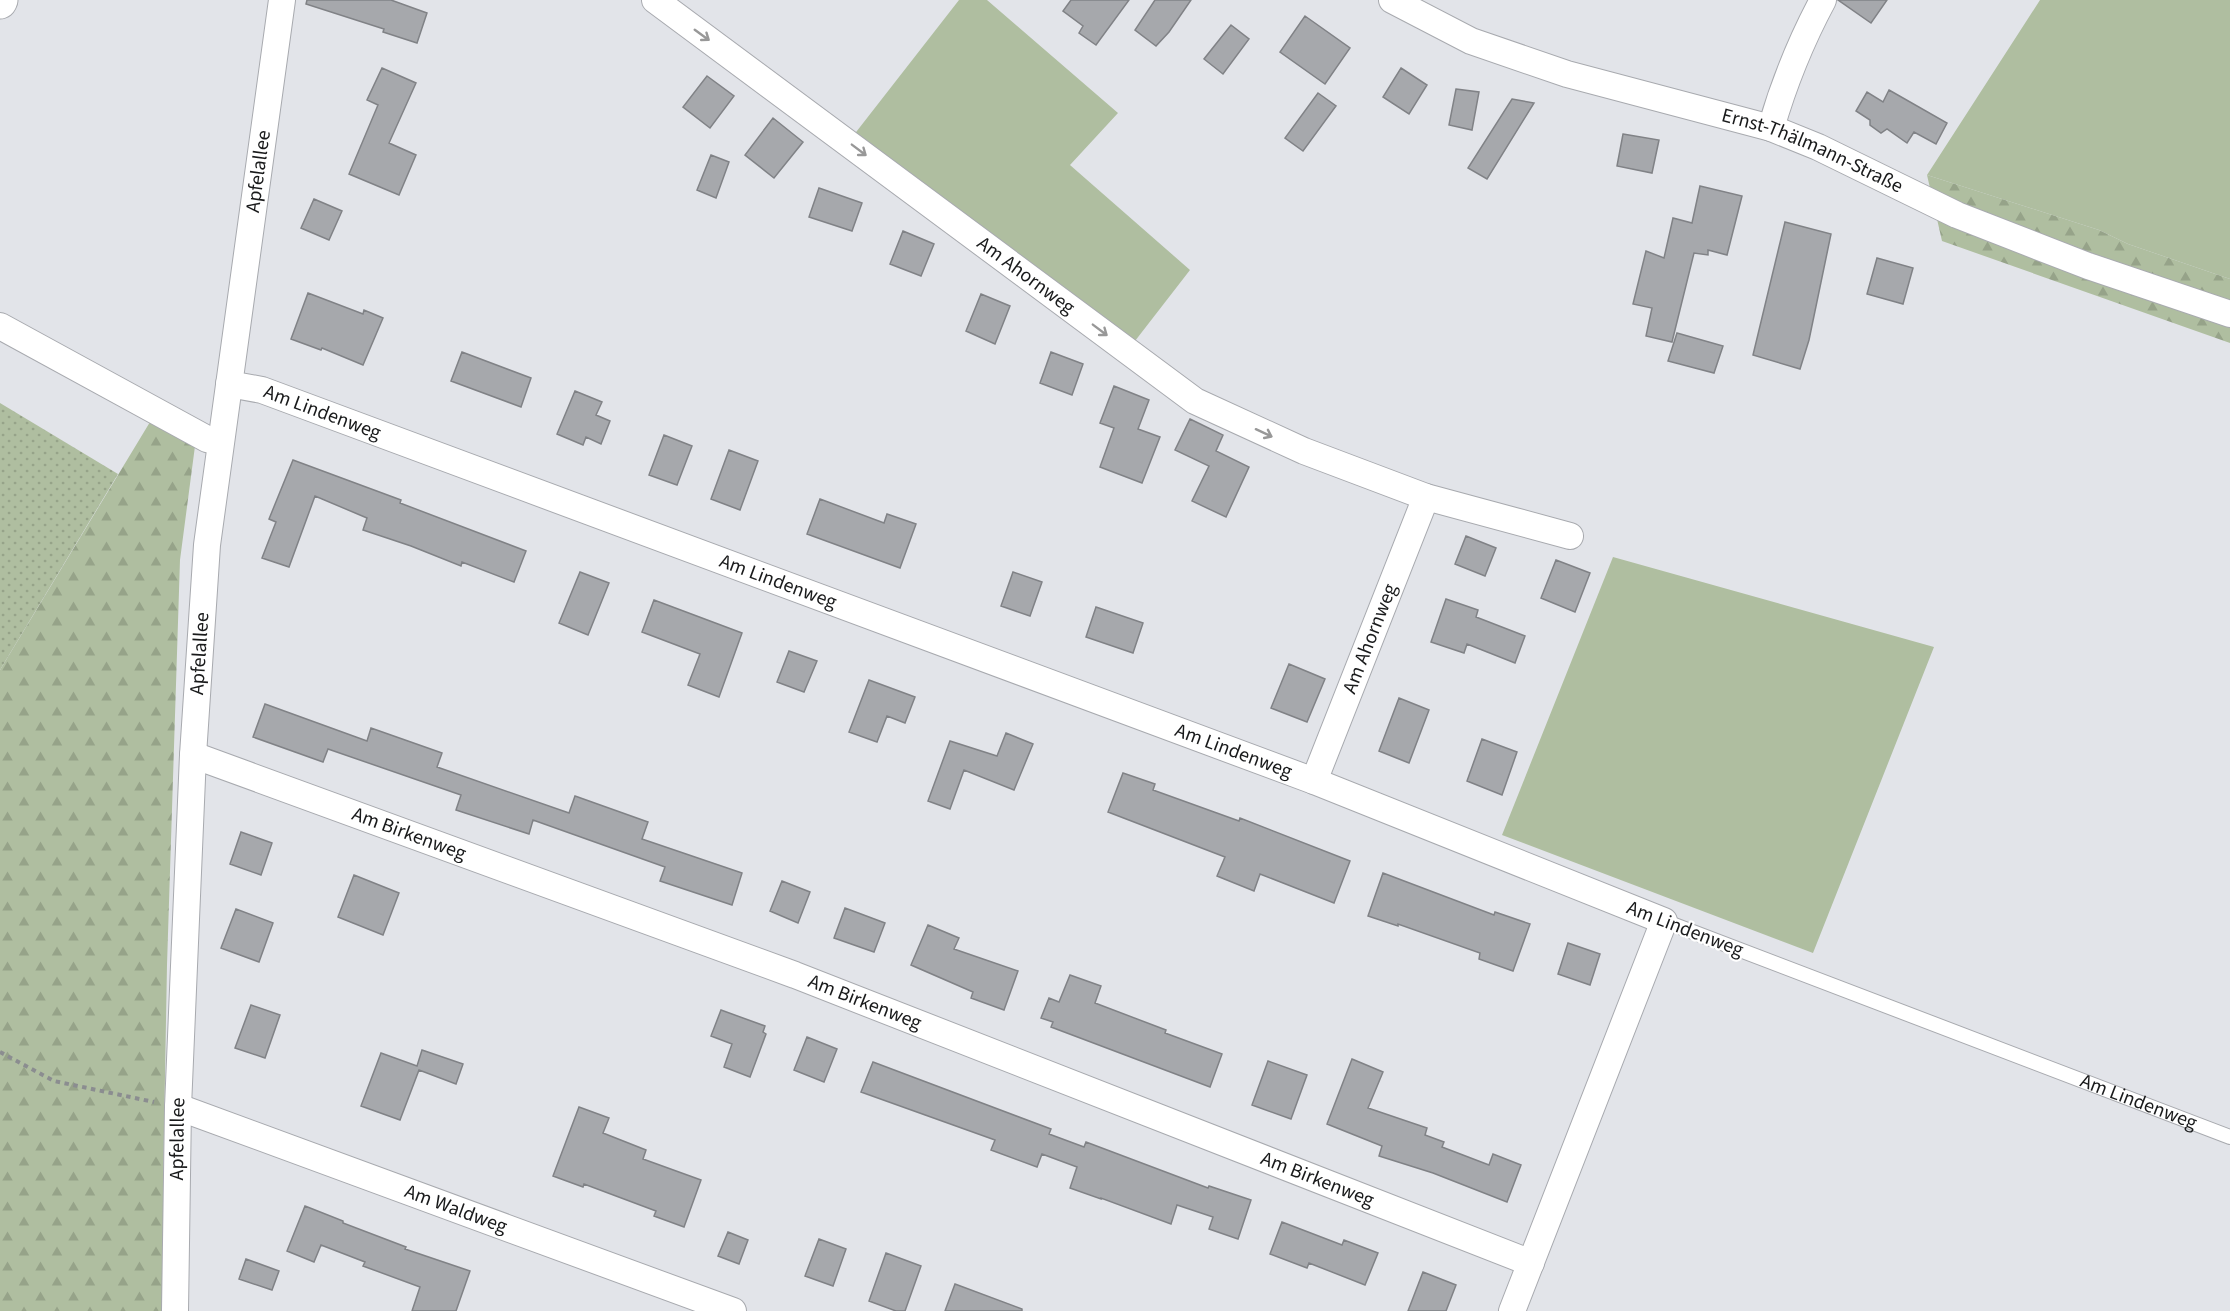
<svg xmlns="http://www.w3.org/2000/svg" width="2230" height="1311" font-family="'Source Sans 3',sans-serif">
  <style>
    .grass { fill: #afbea0 }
    .forest { fill: url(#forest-firs) }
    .park { fill: url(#park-dots) }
    .building { fill: #a6a8ac; stroke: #808286; stroke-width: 1.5 }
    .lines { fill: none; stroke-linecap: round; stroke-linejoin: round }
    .lane-casing { stroke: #a8aaaf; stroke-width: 16 }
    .street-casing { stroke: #a8aaaf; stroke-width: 28 }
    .secondary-casing { stroke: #a8aaaf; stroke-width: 35 }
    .path { stroke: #8b8d90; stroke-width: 4; stroke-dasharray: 4.5 4.5; stroke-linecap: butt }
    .lane { stroke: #fff; stroke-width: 14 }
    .street { stroke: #fff; stroke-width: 26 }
    .secondary { stroke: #fff; stroke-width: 33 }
    .oneway { stroke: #989898 }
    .labels { text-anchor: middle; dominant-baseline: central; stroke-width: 4.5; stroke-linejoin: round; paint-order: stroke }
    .street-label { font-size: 20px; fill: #191a1b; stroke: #fff }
  </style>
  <defs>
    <pattern id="forest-firs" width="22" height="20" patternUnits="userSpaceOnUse" patternTransform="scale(1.5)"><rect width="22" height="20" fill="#afbea0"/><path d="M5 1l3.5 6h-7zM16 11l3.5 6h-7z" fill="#96a389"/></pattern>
    <pattern id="park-dots" width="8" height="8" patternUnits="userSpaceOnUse" patternTransform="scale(1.5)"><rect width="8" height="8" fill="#afbea0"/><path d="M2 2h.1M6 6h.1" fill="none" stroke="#96a389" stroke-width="1.8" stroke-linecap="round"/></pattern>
  </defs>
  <rect width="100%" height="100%" fill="#e2e4e9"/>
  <path class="grass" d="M959 0H987L1118 113 1070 165 1190 270 1135 341 853 136Z
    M2040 0H2230V279L2128 244 2099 230 1927 175Z
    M1613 557 1934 647 1813 953 1502 835Z"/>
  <path class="forest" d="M1927 175 2099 230 2128 244 2230 279V343L1942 241Z
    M150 422 195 446 180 560 167 965 163 1188 166 1311H0V670Z"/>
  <path class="park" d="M0 403 118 474 0 670Z"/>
  <path class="building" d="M307 0H391L427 13 417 43 383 32 384 29 306 4Z
    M1071 0H1129L1096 45 1079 33 1083 26 1063 11Z
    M1155 0H1191L1169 32 1156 46 1135 30Z
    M1838 0H1887L1871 23Z
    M1305 16 1350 48 1325 84 1280 52Z
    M1231 25 1249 39 1223 74 1204 59Z
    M382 68 416 83 389 143 416 155 399 195 349 174 378 105 367 100Z
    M1401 68 1427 85 1409 114 1383 97Z
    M707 76 734 96 710 128 683 107Z
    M1456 89 1479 92 1472 130 1449 125Z
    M1889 90 1947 123 1936 144 1914 132 1907 143 1887 129 1881 133 1870 125V120L1856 111 1867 92 1883 102Z
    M1318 93 1336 106 1303 151 1285 138Z
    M1512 99 1534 103 1487 179 1468 168Z
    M773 118 803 142 774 178 745 155Z
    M1623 134 1659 140 1652 173 1617 166Z
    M711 155 729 162 716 198 697 190Z
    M1700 186 1742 196 1727 255 1708 250V255L1694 253 1672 342 1646 336 1652 308 1633 304 1646 251 1664 258 1673 218 1692 223Z
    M819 188 862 203 852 231 809 217Z
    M314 199 342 211 329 240 301 228Z
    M1785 222 1831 234 1809 340 1800 369 1753 355Z
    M903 231 934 244 921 276 890 264Z
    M1877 258 1913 268 1903 304 1867 294Z
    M308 293 363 314 364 310 383 318 363 365 322 348 321 350 291 339Z
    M981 294 1010 306 995 344 966 331Z
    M1677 333 1723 346 1714 373 1668 361Z
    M462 352 531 378 521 407 451 381Z
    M1051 352 1083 364 1072 395 1040 383Z
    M1114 386 1149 400 1138 429 1160 437 1142 483 1100 467 1114 428 1100 423Z
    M575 391 602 402 596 415 610 421 601 444 586 437 583 445 557 434Z
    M1190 419 1223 435 1216 451 1249 467 1226 517 1192 501 1209 466 1175 450Z
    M664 435 692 446 677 485 649 475Z
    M729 450 758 461 740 510 711 499Z
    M293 460 401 500 400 503 526 551 514 582 462 562 461 566 411 546 363 530 367 518 315 496 289 567 262 558 276 522 269 519Z
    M820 499 884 523 887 514 916 524 900 568 807 534Z
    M1466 536 1496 548 1485 576 1455 564Z
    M1556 560 1590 573 1575 612 1541 598Z
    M580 572 609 583 588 635 559 623Z
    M1013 572 1042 582 1030 616 1001 606Z
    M1446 599 1478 610 1476 617 1525 636 1515 663 1467 644 1464 653 1431 642Z
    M654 600 742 633 719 697 688 685 700 654 642 632Z
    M1096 607 1143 623 1133 653 1086 637Z
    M789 651 817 661 804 692 777 682Z
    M1289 664 1325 679 1307 722 1271 708Z
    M869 680 915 697 905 723 887 716 877 742 849 732Z
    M1399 698 1429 710 1409 763 1379 751Z
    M265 704 367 741 371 728 442 753 437 767 569 813 575 796 648 822 642 839 742 873 732 905 660 881 665 867 533 820 529 834 456 810 461 795 328 749 323 762 253 737Z
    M1006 733 1033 744 1014 790 964 770 950 809 928 801 950 741 997 756Z
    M1482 739 1517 752 1502 795 1467 781Z
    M1123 773 1155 784 1153 790 1239 821 1240 818 1350 861 1334 903 1260 874 1254 891 1217 876 1225 857 1108 812Z
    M241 832 272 843 261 875 230 864Z
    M1383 873 1494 915 1495 912 1530 924 1513 971 1479 959 1480 953 1398 924V926L1368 916Z
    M354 875 399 893 383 935 338 917Z
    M782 881 810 892 798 923 770 911Z
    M845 908 885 923 874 952 834 938Z
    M236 909 273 923 259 962 221 948Z
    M928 925 959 938 954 949 1018 971 1004 1010 971 998 973 992 911 965Z
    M1568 943 1600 954 1590 985 1558 974Z
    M1070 975 1101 986 1095 1003 1166 1030 1165 1033 1222 1054 1210 1087 1051 1027 1053 1022 1041 1018 1049 998 1059 1002Z
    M251 1005 280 1015 265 1058 235 1048Z
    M721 1010 765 1026 763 1032 766 1034 750 1077 724 1067 732 1044 711 1036Z
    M807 1037 837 1049 824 1082 794 1070Z
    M422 1050 463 1064 456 1084 419 1070 400 1120 361 1106 381 1053 417 1066Z
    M1352 1059 1383 1072 1368 1108 1427 1128 1425 1135 1444 1142 1442 1147 1489 1165 1493 1154 1521 1165 1507 1202 1433 1173 1379 1156 1382 1146 1327 1124Z
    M1268 1061 1307 1075 1291 1119 1252 1105Z
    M873 1062 1051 1129 1049 1134 1084 1147 1086 1142 1208 1188 1209 1186 1251 1200 1238 1239 1209 1229 1213 1217 1177 1205 1171 1224 1101 1198V1199L1070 1188 1077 1167 1042 1154 1037 1167 991 1150 995 1140 861 1092Z
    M579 1107 609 1118 603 1133 646 1150 643 1159 701 1180 684 1227 654 1216 656 1211 584 1184 583 1187 553 1176Z
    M305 1206 343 1221V1223L406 1247 405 1249 470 1271 456 1311H412L420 1287 363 1266 365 1262 321 1245 314 1262 287 1251Z
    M1282 1222 1342 1245 1344 1240 1378 1253 1365 1285 1309 1263 1307 1268 1270 1254Z
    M728 1232 748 1240 739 1264 718 1256Z
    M819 1239 846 1249 833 1286 805 1276Z
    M886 1253 921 1266 905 1311H896L869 1301Z
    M246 1259 279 1271 272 1290 239 1279Z
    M1423 1272 1456 1285 1446 1311H1408Z
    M955 1284 1022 1309V1311H945Z"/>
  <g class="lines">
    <g class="lane-casing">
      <g id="lane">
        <path id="s1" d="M1664 921 2230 1137"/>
      </g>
    </g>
    <g class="street-casing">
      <g id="street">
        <path id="s2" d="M655 0 1195 401 1304 451 1426 497 1570 536"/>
        <path id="s3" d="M1392 0 1471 41 1567 74 1771 128 1818 147 1957 215 2088 266 2230 314"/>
        <path d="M1771 128C1784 83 1801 41 1823 0"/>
        <path d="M0 326 207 439 220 442"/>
        <path id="s4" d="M229 384 262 390 1314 781 1664 921 1512 1311"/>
        <path id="s5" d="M193 755 795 975 1531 1263"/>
        <path id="s6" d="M1314 781 1426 497"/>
        <path id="s7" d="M178 1107 733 1311"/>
        <path id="s8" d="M175 1311 178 1107 193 755 207 545 282 0"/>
      </g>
    </g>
    <g class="secondary-casing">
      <path id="secondary" d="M0 2 1 0"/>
    </g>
    <path class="path" d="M0 1052 54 1081 154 1102"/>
    <use href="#lane" class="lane"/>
    <use href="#street" class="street"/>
    <use href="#secondary" class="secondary"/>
  </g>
  <defs><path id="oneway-shaft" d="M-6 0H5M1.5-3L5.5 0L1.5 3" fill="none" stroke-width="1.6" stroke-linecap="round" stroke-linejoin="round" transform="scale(1.5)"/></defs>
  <g class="oneway">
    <use href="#oneway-shaft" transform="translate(702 35) rotate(36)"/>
    <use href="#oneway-shaft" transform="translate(859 150) rotate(37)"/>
    <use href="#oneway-shaft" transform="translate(1100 330) rotate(37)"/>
    <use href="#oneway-shaft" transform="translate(1264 433) rotate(25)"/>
  </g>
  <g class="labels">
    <g class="street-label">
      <text stroke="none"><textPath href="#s3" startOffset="448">Ernst-Thälmann-Straße</textPath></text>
      <text stroke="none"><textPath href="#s8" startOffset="1144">Apfelallee</textPath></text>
      <text stroke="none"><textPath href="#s2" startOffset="462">Am Ahornweg</textPath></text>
      <text stroke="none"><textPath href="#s4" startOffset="98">Am Lindenweg</textPath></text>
      <text stroke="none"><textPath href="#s4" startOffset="584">Am Lindenweg</textPath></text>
      <text stroke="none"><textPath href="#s6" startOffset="153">Am Ahornweg</textPath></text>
      <text stroke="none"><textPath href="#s8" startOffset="658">Apfelallee</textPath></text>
      <text stroke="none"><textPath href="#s4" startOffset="1070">Am Lindenweg</textPath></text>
      <text stroke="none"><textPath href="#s5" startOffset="230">Am Birkenweg</textPath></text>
      <text transform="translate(1685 929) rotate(21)">Am Lindenweg</text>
      <text stroke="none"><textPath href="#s5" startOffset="716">Am Birkenweg</textPath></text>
      <text stroke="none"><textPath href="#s1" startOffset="508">Am Lindenweg</textPath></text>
      <text stroke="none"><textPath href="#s8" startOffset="172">Apfelallee</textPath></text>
      <text stroke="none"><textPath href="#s5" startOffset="1202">Am Birkenweg</textPath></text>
      <text stroke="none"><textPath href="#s7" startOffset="296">Am Waldweg</textPath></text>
    </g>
  </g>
</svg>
